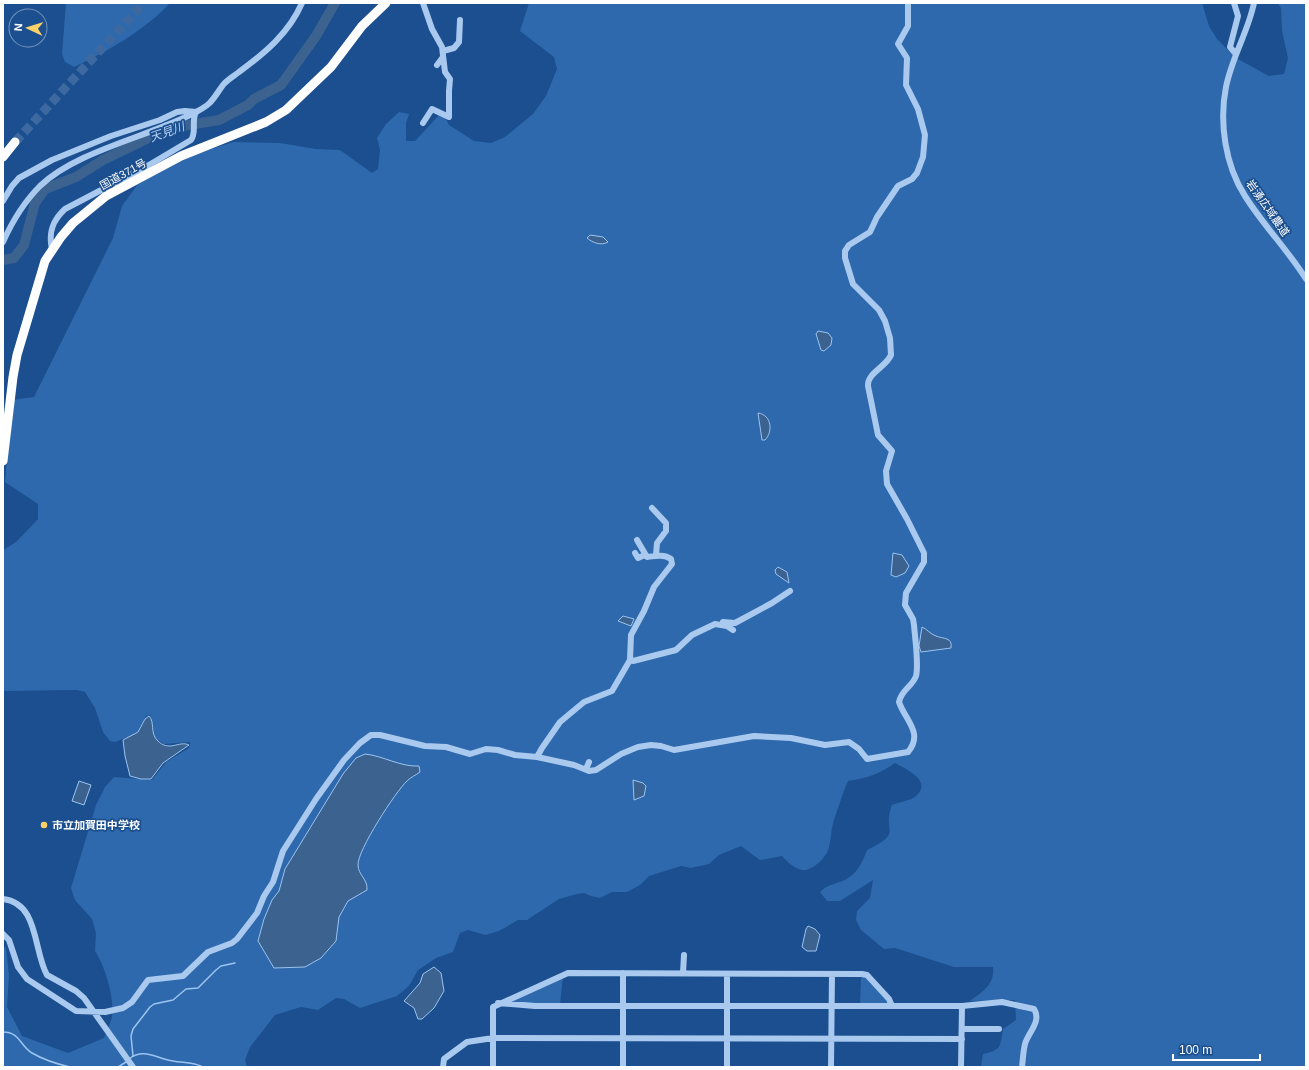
<svg xmlns="http://www.w3.org/2000/svg" width="1309" height="1070" font-family="Arial,'Noto Sans JP',sans-serif">
  <style>
    .green { fill: #2e69ad }
    .water { fill: #3c6290; stroke: #9cc4f0 }
    .lines { fill: none; stroke-linecap: round; stroke-linejoin: round }
    .stream { stroke: #9cc4f0; stroke-width: 1.5 }
    .river { stroke: #3c6290; stroke-width: 10 }
    .highway-tunnel { stroke: #3d69a0; stroke-width: 9; stroke-dasharray: 9 4.5; stroke-linecap: butt }
    .minor { stroke: #a9c9ee; stroke-width: 6 }
    .highway { stroke: #fff; stroke-width: 9 }
    .poi-dot { fill: #ffd166; stroke: #1b4f8f; stroke-width: 1.5 }
    .labels { text-anchor: middle; dominant-baseline: central; stroke-width: 3.5; stroke-linejoin: round; paint-order: stroke }
    .street-label { font-size: 11px; fill: #fff; stroke: #1b4f8f }
    .poi-label { font-size: 11px; font-weight: bold; fill: #fff; stroke: #1b4f8f; text-anchor: start }
    .water-label { font-size: 12px; font-style: italic; fill: #b5d3f5; stroke: #1b4f8f }
  </style>
  <rect width="100%" height="100%" fill="#1b4f8f"/>
  <path class="green" d="M66 3H170C144 31 108 51 74 67L65 62 62 54Z
    M529 3H1202L1209 26 1217 39 1236 58 1269 76 1284 74 1288 58 1282 31 1281 8 1278 3H1306V1067H981L983 1054C1002 1050 1000 1046 1003 1029L1016 1020 1015 1000 970 1001C983 991 995 985 993 967H954L895 948 884 949 861 930 856 920 857 911 870 898 873 880 840 901H827L820 892C831 882 837 885 848 878 858 872 863 861 867 850 905 832 881 832 892 805 899 802 910 801 916 796 933 781 906 769 895 763 880 774 867 778 848 781 842 795 838 808 833 823 831 831 831 839 829 847 827 857 813 871 802 870 793 868 788 862 782 856L760 860 741 846 719 855 709 864 691 868 681 866 649 876 640 885 627 892H612L600 898 591 896 584 893 577 894 559 899 527 920H518L499 931 485 935 468 930 460 933 453 952 436 958 418 970 409 986 397 996 360 1008 344 999 336 998 318 1010 301 1007 275 1015 250 1047 245 1060 247 1067H3V946L6 948 9 975 7 1007 22 1036 68 1053 104 1038C107 1031 110 1024 112 1017 115 999 105 966 95 951L96 933 92 919 75 900 71 888 96 805 105 787 114 777 152 780 166 762 189 748 190 742 164 744 155 738 150 715 146 716 138 731 133 735 115 742 110 741 103 732 95 708 85 692 77 690 3 691V550L16 542 38 519V504L5 482 12 400 34 397 113 238 122 206 138 184 168 166 199 153 233 142 280 143 316 149 340 150 372 173 378 169 380 150 377 138 386 124 399 112 409 114 406 123V141H415L442 112 449 125 474 141 491 143 505 137 533 114 546 96 557 69 554 57 520 31Z
    M563 976 560 1005 503 1003Z
    M863 976 870 979 891 1005H860L861 978Z"/>
  <path class="water" d="M590 235 603 237 608 242C601 246 593 243 587 238Z
    M818 331 828 333 832 338 831 345 824 351 821 350 816 334Z
    M758 413C772 415 773 432 765 440H762Z
    M893 553 902 555 909 566 905 573 896 577 891 575Z
    M778 567 787 572 789 583 776 574 775 570Z
    M623 616 634 619 631 626 618 621Z
    M922 627C927 629 930 634 936 636 943 639 953 637 951 648L921 652 919 646Z
    M149 716C155 722 150 733 157 740 169 753 179 740 189 745L163 763 151 779H141L130 776 125 756 123 740 138 732 145 719Z
    M365 754C384 756 400 767 419 766L420 772C416 775 411 777 407 781 396 791 357 851 358 865 358 875 368 879 367 890L348 901 339 917 336 941 321 958 305 967 274 968 258 941 264 919 272 900 279 891 285 869 343 774 356 758Z
    M633 780 643 783 646 786 644 796 634 800Z
    M79 781 91 785 84 805 72 801Z
    M808 926 815 929 820 935 816 951H807L802 947 806 929Z
    M434 967 441 973 444 991 434 1008 422 1019H418L414 1008 404 1001 420 983 423 974Z"/>
  <g class="lines">
    <path class="stream" d="M3 1032C20 1032 20 1046 32 1053 44 1060 57 1064 70 1067
      M133 1056 131 1036 133 1029 150 1007 154 1004 173 1000 186 989 198 988 216 970 221 966 235 963
      M129 1059C144 1047 157 1059 173 1061 184 1063 193 1062 203 1067
      M118 1067 126 1062"/>
    <path class="river" d="M3 260 14 258 24 245 35 203 45 189 76 177 103 160 155 135 183 126 219 120 248 105 254 99 281 85 316 36 335 3"/>
    <path class="highway-tunnel" d="M15 142 144 3"/>
    <path class="minor" d="M1234 3 1238 16 1230 47 1235 53
      M1254 3C1248 32 1232 57 1226 87 1219 122 1225 165 1245 196 1263 225 1288 250 1306 279
      M443 51 454 48 459 42 460 20
      M437 65 443 57
      M423 123 432 109 449 117V91L450 79 445 72 442 47 432 29 423 3
      M3 201 12 186 19 178 52 160 111 136 160 120 177 112 185 111 196 112
      M3 242C12 222 24 202 40 186 78 150 149 137 196 112 213 103 212 100 223 85 227 80 234 76 239 72 265 53 289 33 302 3
      M52 249C48 232 53 220 65 209L149 165 191 140C197 132 191 121 196 112
      M652 508 666 523V531L657 543 656 555
      M635 553 638 558 645 555
      M723 622 735 623 772 603 790 591
      M630 660 633 661 676 650 692 635 715 624 727 626 733 630
      M537 757 542 748 560 722 584 702 612 691 630 660 631 635 644 611 654 587 672 564 671 559C664 554 655 556 647 557L637 540
      M586 769 589 762
      M3 899C39 903 33 950 47 975L76 991 84 998 133 1067
      M3 934 9 940 18 967 27 979 76 1011 105 1012 123 1008 132 1002 148 980 183 976 208 952 232 943 237 939 257 913 264 896 273 882 283 851 316 799 344 760 360 743 371 735H380L425 746 446 747 470 754 486 749 498 750 515 755 537 757 574 765 589 771 596 770 621 754 638 747 651 745 661 746 674 750 754 736 791 738 825 745 849 742 859 749 867 759 908 752C924 733 905 720 899 702 901 690 913 686 916 676 919 665 915 638 914 625L913 619 905 605 906 593 924 562V553L907 519 887 484 886 471 892 451 878 435 868 386C867 373 886 367 891 355L890 338 885 321 879 310 853 284 845 258V251L849 245 870 232 877 217 898 186 912 179 917 173 923 157 925 135 918 109 906 85 907 58 898 44 908 26V3
      M683 973 684 955
      M498 1003 535 1006H962L1002 1002 1034 1009C1042 1021 1028 1033 1025 1044 1023 1052 1023 1059 1022 1067
      M962 1029H999
      M443 1067 444 1059 467 1042 493 1038V1007L568 973 862 974 867 975 889 999 892 1006
      M493 1067V1038L962 1039
      M623 1067V973
      M727 1067V974
      M831 1067 832 974
      M961 1067 962 1006"/>
    <path class="highway" d="M3 157 15 142
      M3 461 13 377 17 355 45 261 61 237 73 223 106 196 181 156 266 122 286 110 331 67 362 26 386 3"/>
  </g>
  <circle class="poi-dot" cx="44" cy="825" r="4"/>
  <g class="labels">
    <g class="street-label">
      <text transform="translate(123 174) rotate(-29)">国道371号</text>
      <text transform="translate(1268 208) rotate(55)">岩湧広域農道</text>
    </g>
    <g class="poi-label">
      <text x="52" y="825">市立加賀田中学校</text>
    </g>
    <g class="water-label">
      <text transform="translate(167 132) rotate(-19)">天見川</text>
    </g>
  </g>
  <rect width="1309" height="1070" fill="none" stroke="#ffffff" stroke-width="8"/>
  <g transform="translate(28 28) rotate(274)"><circle r="19" fill="#1b4f8f" stroke="#7695bc"/>
  <path d="M0-3L7 15L0 10L-7 15Z" fill="#ffd166"/>
  <text y="-6" font-size="11" font-weight="bold" text-anchor="middle" fill="#ffffff">N</text>
  </g>
  <path d="M1173 1054v6h87v-6" fill="none" stroke="#ffffff" stroke-width="2"/>
  <text x="1179" y="1054" font-size="12" fill="#ffffff" stroke="#1b4f8f" stroke-width="3" paint-order="stroke">100 m</text>
</svg>
